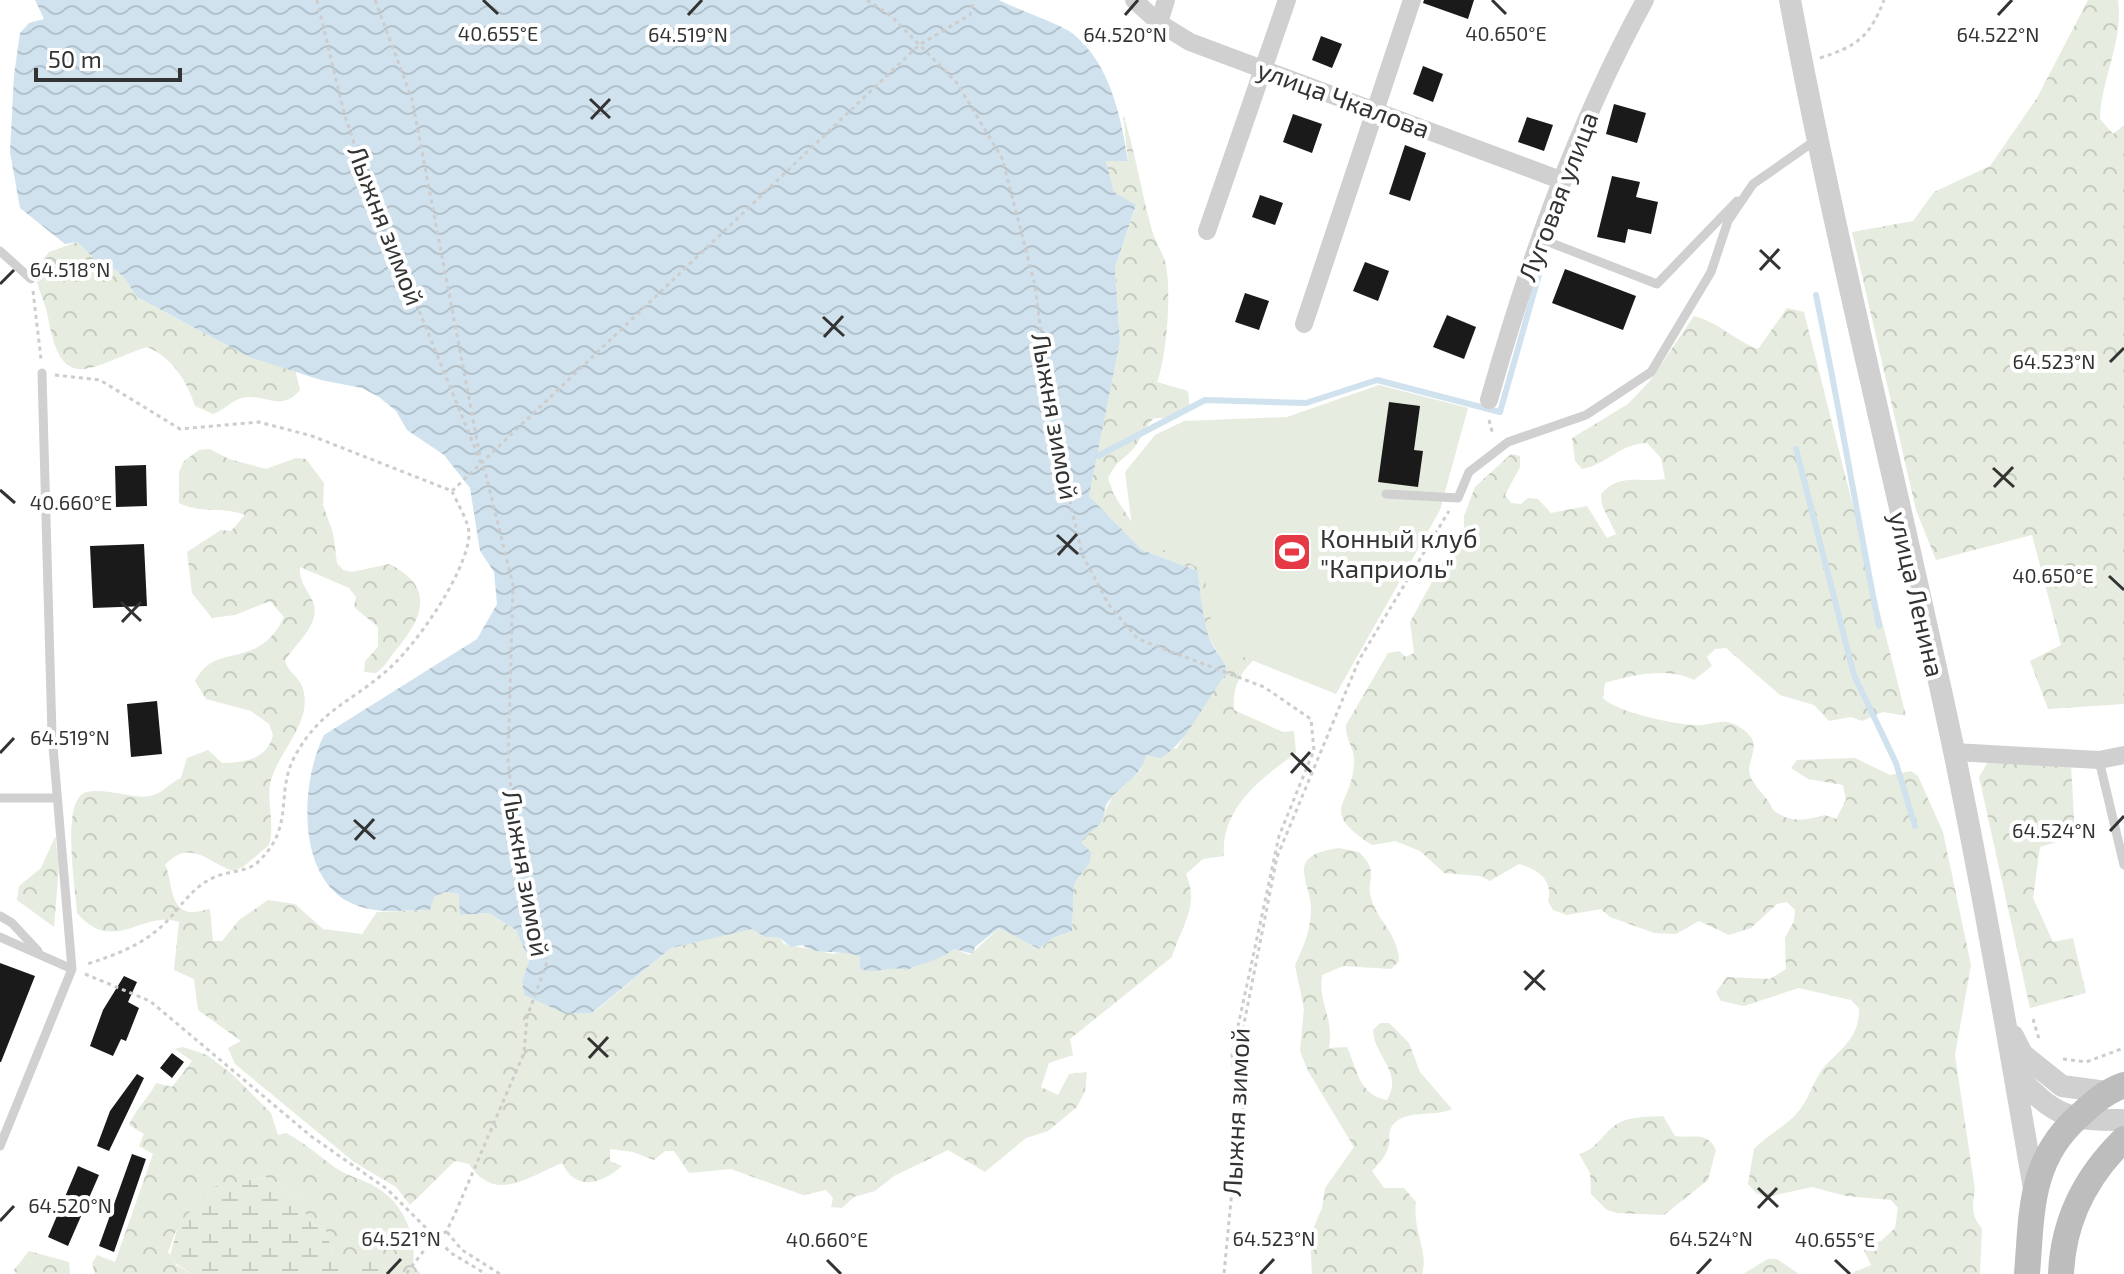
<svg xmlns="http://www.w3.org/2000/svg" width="2124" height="1274" font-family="'Exo 2',sans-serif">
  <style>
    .forest { fill: url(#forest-crowns) }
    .wetland { fill: url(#wetland-marsh) }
    .garden { fill: #e6ecdf }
    .water { fill: url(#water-waves) }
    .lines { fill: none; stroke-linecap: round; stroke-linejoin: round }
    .stream { stroke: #cfe2ee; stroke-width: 6 }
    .building { fill: #1a1a1a }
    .path { stroke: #cdcdcd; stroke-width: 3; stroke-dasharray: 4 4; stroke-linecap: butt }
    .service { stroke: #d0d0d0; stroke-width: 9 }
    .minor { stroke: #d0d0d0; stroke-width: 18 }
    .tertiary { stroke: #d0d0d0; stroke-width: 22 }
    .secondary { stroke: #bdbdbd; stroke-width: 26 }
    .ticks { fill: none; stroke: #333; stroke-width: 3 }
    .labels { text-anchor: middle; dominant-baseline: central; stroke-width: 8; stroke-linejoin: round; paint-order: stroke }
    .street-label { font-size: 26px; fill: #333; stroke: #fff }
    .poi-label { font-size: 26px; fill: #333; stroke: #fff; text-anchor: start }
    .ticks-label { font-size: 20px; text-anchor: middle; fill: #333; stroke: #fff; stroke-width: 8; stroke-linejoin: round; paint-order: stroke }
  </style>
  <defs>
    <pattern id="forest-crowns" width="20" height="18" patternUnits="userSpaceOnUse" patternTransform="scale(2)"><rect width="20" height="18" fill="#e6ecdf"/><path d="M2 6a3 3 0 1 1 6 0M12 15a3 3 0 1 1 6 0" fill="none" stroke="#c6cbc0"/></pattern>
    <pattern id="wetland-marsh" width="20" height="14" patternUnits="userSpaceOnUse" patternTransform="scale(2)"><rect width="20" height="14" fill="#e6ecdf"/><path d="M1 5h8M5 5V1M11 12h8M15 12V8" fill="none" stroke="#c6cbc0"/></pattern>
    <pattern id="water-waves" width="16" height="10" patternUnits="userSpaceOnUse" patternTransform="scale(2)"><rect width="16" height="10" fill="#cfe2ee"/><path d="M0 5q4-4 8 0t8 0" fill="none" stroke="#b2c2cd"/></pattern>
  </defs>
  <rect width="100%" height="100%" fill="#fff"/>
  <path class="forest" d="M2088 0H2118C2124 40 2101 79 2100 119L2113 134 2124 125V704L2048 709 2030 661 2061 645 2032 535 1936 560 1916 510 1852 232 1913 221 1934 192 1990 166 2037 98Z
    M1123 114C1135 151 1141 190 1151 227 1154 239 1161 250 1165 261 1172 288 1167 356 1157 382L1188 391 1190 409 1166 418H1154C1144 427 1142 439 1133 449 1121 462 1118 459 1108 478L1114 495 1137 530 1214 568 1257 657C1240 672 1232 687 1234 710L1283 732 1294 731 1296 753C1261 778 1220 809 1224 856L1203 859 1186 874C1200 906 1181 927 1172 957L1070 1039 1073 1055 1049 1063 1041 1087 1058 1095 1069 1074 1087 1072 1085 1091 1077 1107 1048 1131 1026 1138 985 1172 948 1150 894 1176 875 1191 854 1197 842 1208 831 1207 833 1198 826 1190 803 1195 731 1169 689 1173 674 1151H665L654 1160 633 1152 610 1149V1161L622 1166C602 1183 577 1193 562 1163 528 1177 495 1204 469 1164L455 1161 410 1205 396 1187 354 1162 235 1064 228 1048 241 1041 198 1010 194 979 174 970 179 922C143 909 113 956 77 913 76 891 61 804 84 793 102 786 136 800 150 796 164 793 169 783 181 778L187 758 208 750 222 763C244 763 268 759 273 735L269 724 251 711 206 699 195 681C216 640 258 672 284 617L270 601 235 615 212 618 192 593 187 552 221 530 231 531 245 515C223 506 200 514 179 503V472L184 461 199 450 210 449 229 459 266 469 296 458 306 459 324 483 323 505 333 533 337 563 343 570 352 572 389 564C436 587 423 618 396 650 389 658 385 667 376 673L364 672 365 661 378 647V627L354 607 356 597 349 588 300 567C299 580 305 587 311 598 325 622 296 642 285 661 288 672 298 676 302 686 315 721 277 752 270 784 267 802 275 826 269 845L243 867 233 871C207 862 190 838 165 865 172 877 169 909 189 912 195 913 203 910 210 909L213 941H222L239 920 268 900 295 904 323 929 362 934 377 912 430 910 433 897 445 892 460 894V915L489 913 516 930 529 961 522 981 524 995 567 1014 593 1013 671 948 739 931 752 929 765 937 780 938 784 944 833 954 848 951 860 957 862 963 881 970 893 966 913 968 954 949 970 955 999 928 1039 949 1053 938 1072 931 1074 884 1080 876 1083 838 1098 826 1112 797 1141 770 1146 754 1177 748 1207 697 1227 673C1225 659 1219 657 1213 645 1202 625 1200 594 1198 571L1142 550 1089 496 1120 342 1115 268 1136 206 1114 192 1106 161 1128 160Z
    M77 242 103 267 116 270 125 279 137 297 249 357 295 369 300 390C282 411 269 396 247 397 233 398 225 410 213 414L195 406C187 381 172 357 147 347 91 365 62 398 48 317 45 300 35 286 36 269L49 252Z
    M1787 308 1804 312 1906 716 1883 712 1862 721 1851 717 1829 721 1814 705 1780 695 1726 648 1715 649 1707 657 1712 666 1694 680C1667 667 1633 675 1605 683L1603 698C1615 712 1683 727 1702 725 1710 724 1719 721 1727 722 1735 723 1748 731 1752 739 1758 751 1746 763 1750 775 1753 787 1768 796 1773 810 1791 824 1806 820 1825 815L1836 819 1846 800 1843 785 1808 779 1791 768 1797 760 1855 758 1890 775 1911 771 1918 776 1943 832 1971 965 1955 1055 1975 1190C1972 1205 1971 1217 1982 1228L1980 1274H1850L1871 1265 1862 1246 1881 1241 1895 1228 1898 1208 1891 1200 1846 1196 1812 1187 1767 1197 1756 1193 1748 1184 1754 1149C1768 1134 1788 1126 1801 1108 1811 1095 1815 1076 1826 1065 1843 1047 1860 1036 1859 1008L1851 1000 1799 988 1744 1006 1721 1001 1716 992 1727 977 1770 979 1786 969 1785 938 1794 921 1795 910 1787 902 1777 904 1751 928 1729 935 1699 921 1676 934 1654 933 1610 917 1601 909 1567 915 1553 910 1548 901C1554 880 1537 869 1519 864L1490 881 1480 876 1444 873 1420 851 1395 841 1372 845C1316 808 1353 808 1354 761 1355 749 1345 739 1346 725L1388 653 1399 651 1406 657 1414 653 1410 622 1445 558 1464 536V516L1475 487 1511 454 1520 456V467L1505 495 1511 503 1521 504 1528 498 1538 499 1551 513 1587 506 1607 538 1616 534 1602 505 1601 494C1620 472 1640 483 1665 479L1661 458 1647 443C1621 443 1606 465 1582 469L1575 461 1572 438 1628 404 1649 382 1694 316C1722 324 1730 338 1758 349Z
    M1988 762 2071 764 2075 836 2040 847 2033 898 2053 942 2073 938 2086 993 2030 1008 1979 777Z
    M55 837 59 865 54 927 17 900 19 886 41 868Z
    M1339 848 1359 852C1380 872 1366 878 1371 898 1376 919 1398 933 1399 961L1391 969 1343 966 1322 975C1318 1005 1334 1015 1329 1048L1347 1047C1357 1069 1359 1095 1387 1100 1404 1072 1374 1057 1373 1030L1380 1023H1389L1409 1043 1420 1072 1452 1109C1434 1118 1405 1108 1392 1126 1388 1132 1390 1137 1389 1144 1387 1155 1380 1163 1372 1171L1384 1188H1404L1416 1202C1412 1230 1429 1251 1422 1274H1312L1310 1236 1322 1208 1325 1188 1354 1147 1308 1071 1300 1051 1304 1009 1295 965C1303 948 1310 932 1311 912 1312 880 1282 856 1339 848Z
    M183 1047 207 1055 232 1074 271 1113 278 1135 286 1133C305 1143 319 1156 336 1168 349 1177 363 1179 376 1187 403 1203 417 1235 413 1265L421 1274H393C369 1253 370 1263 342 1262L332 1253 327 1232C308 1224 305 1217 300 1197L266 1177C235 1181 195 1201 178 1228 173 1235 172 1244 168 1252L176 1265 192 1274H95L92 1263 97 1255 115 1262 153 1154 139 1146 144 1134 129 1125C136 1108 148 1099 156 1083L172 1087 192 1061 175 1049Z
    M1663 1116 1675 1136C1693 1139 1707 1130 1716 1150L1708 1180 1664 1215 1617 1213 1607 1210 1591 1194 1590 1173 1579 1154C1597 1149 1600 1137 1614 1126 1627 1116 1647 1117 1663 1116Z
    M29 1251 69 1262 70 1274H16L14 1270Z
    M1768 1259H1777L1799 1274H1743Z"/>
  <path class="wetland" d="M266 1177 300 1197C306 1217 307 1224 327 1232L332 1253 342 1261 374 1259 393 1274H192L169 1259 179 1223 213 1187Z"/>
  <path class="garden" d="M1379 385 1468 408 1440 510 1336 694 1214 645 1204 571 1133 534 1125 472 1155 435 1184 421 1287 417Z"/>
  <path class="water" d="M35 0H999C1016 9 1060 24 1072 33 1110 63 1121 116 1128 161H1106L1114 192 1136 205 1115 268 1120 342 1089 496 1142 550 1198 571C1200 592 1203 627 1213 646 1219 657 1225 659 1227 673 1205 699 1190 740 1161 758L1146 755C1143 776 1120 785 1108 802 1103 809 1105 819 1099 825 1093 832 1086 833 1082 843L1091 852 1090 862 1074 884 1072 931 1053 938 1039 949 999 928 975 947 973 954 954 949C940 960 923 963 907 970 887 965 879 975 860 969V957C842 948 819 957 802 945L791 947 780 938 765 937 752 929 671 948 592 1013 566 1014 524 995 522 981 529 961 516 930 489 913 460 915 459 894 445 892 434 897 430 910C403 910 376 915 351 903 295 877 301 780 324 735L477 639 497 604 494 572 480 551 470 488 444 455 407 430 396 411 379 397 362 388 321 380 249 357 137 297 125 279 116 270 103 267 77 242 65 244 20 208 10 152 14 75 20 33 29 23 44 19Z"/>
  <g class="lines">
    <path class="stream" d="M1816 295C1839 405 1857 516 1879 626
      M1796 449 1854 675 1896 763 1915 826
      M1098 456 1205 400 1306 403 1377 380 1500 412 1544 257"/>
  </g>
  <path class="building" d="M1424 0H1474L1468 19 1423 3Z
    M1321 36 1342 44 1332 68 1312 60Z
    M1423 66 1443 74 1433 102 1413 94Z
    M1614 104 1646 113 1637 143 1606 134Z
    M1293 114 1322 124 1312 153 1283 142Z
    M1527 117 1553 125 1544 151 1518 142Z
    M1405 145 1426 153 1410 201 1389 194Z
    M1612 176 1640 182 1636 197 1658 202 1651 234 1628 229 1625 243 1597 237Z
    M1260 195 1283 203 1275 225 1252 217Z
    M1365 262 1389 271 1378 301 1353 291Z
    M1565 269 1636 296 1623 330 1552 303Z
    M1245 293 1269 301 1259 330 1235 322Z
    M1447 315 1476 327 1464 359 1433 347Z
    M1389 402 1420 406 1414 450 1423 451 1418 487 1378 482Z
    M146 465 147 506 116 507 115 466Z
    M144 544 147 606 93 608 90 546Z
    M157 701 162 754 131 757 127 704Z
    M0 963 35 976 1 1062H0Z
    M124 976 137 982 128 1002 139 1008 126 1041 121 1039 113 1056 90 1046 103 1010Z
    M172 1053 184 1062 172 1078 160 1068Z
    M137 1074 144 1078 109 1151 97 1146 110 1111Z
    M132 1154 146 1159 114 1252 99 1246Z
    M78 1166 99 1175 68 1246 48 1237Z"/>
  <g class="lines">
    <path class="path" d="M317 0 344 113 371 193 486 475 513 585 508 761 515 823 547 962 527 1017 524 1053 454 1216 446 1232 435 1236 406 1274
      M375 0 412 99 480 456
      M867 0 891 16 957 83 1002 158 1035 285 1052 422 1082 554 1109 605 1138 639 1264 687 1311 719 1314 750 1279 836 1232 1054 1238 1126 1224 1274
      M1820 58C1857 46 1870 37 1884 0
      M33 291 41 359
      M55 375 100 380 180 429 259 422 312 436 452 491C457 503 470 523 469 536 466 574 414 649 384 673 349 703 321 710 296 754 274 792 296 824 260 860 248 873 230 870 215 877 191 887 180 909 162 926 140 946 115 955 87 964
      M1489 420 1493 435
      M452 491 919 45 970 15 974 0
      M85 974 150 1001 312 1137 387 1189 451 1253 486 1274
      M2033 1019 2039 1039
      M2063 1059 2086 1062 2124 1048
      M1244 1125 1240 1044 1277 857 1359 660 1449 511
      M447 1232 462 1250 500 1274"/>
    <path class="service" d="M1541 239 1657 284 1737 201
      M0 251 31 279
      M1386 494 1458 498 1469 472 1508 442 1586 415 1651 372 1711 272 1728 221 1753 184 1816 140
      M2099 760 2124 865
      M0 798H56
      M0 916 12 923 38 951
      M0 937 72 969
      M0 1146 72 969 52 735 42 373"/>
    <path class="minor" d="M1134 0 1159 23 1190 42 1563 181
      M1159 23 1166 0
      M1207 231 1287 0
      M1304 324 1412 0
      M1489 400C1528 262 1576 126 1645 0
      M1954 752 2099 760 2124 755"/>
    <path class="tertiary" d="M1790 0C1837 252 1901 500 1954 751 1984 897 2009 1043 2034 1189
      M2013 1036 2022 1054 2062 1086 2106 1092
      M2015 1075C2058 1117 2064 1120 2124 1120"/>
    <path class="secondary" d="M2027 1274C2032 1212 2029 1160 2079 1116 2094 1102 2105 1092 2124 1085
      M2061 1274C2063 1221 2086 1176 2124 1139"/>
  </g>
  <path class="ticks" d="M483 0 498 14M1492 0 1506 14M688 15 702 0M1125 15 1138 0M1998 15 2012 0M590 99 610 118M591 119 610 99M1760 250 1780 269M1760 270 1779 249M0 284 14 270M823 317 844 336M824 337 843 316M2110 362 2124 348M1993 468 2014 487M1994 487 2013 467M0 490 15 503M1057 535 1078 554M1058 555 1077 534M2109 576 2124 590M121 602 141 621M122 622 141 602M0 753 14 738M1291 753 1311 772M1291 773 1310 752M354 820 375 839M2110 831 2124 816M355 840 374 819M1524 971 1545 990M1525 990 1544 970M588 1038 608 1057M589 1058 608 1037M1758 1188 1778 1207M1758 1208 1777 1188M0 1221 14 1206M827 1260 841 1274M1835 1260 1850 1274M387 1274 401 1259M1260 1274 1274 1259M1697 1274 1711 1259"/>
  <defs>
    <g id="stadium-square" transform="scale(2)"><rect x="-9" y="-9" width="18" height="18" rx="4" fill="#e63946" stroke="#fff"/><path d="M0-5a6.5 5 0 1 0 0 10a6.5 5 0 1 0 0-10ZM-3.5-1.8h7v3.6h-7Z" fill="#fff"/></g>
  </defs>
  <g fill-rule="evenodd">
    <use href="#stadium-square" x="1292" y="552"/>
  </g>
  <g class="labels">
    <g class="street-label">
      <text transform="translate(1344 98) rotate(20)">улица Чкалова</text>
      <text transform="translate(1557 196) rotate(-69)">Луговая улица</text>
      <text transform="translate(387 225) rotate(69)">Лыжня зимой</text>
      <text transform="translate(1056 416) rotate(80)">Лыжня зимой</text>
      <text transform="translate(1918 594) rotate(77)">улица Ленина</text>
      <text transform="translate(527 873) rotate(80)">Лыжня зимой</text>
      <text transform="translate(1235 1112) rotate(-87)">Лыжня зимой</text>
    </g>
    <g class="poi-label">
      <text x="1320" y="537">Конный клуб<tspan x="1320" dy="30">"Каприоль"</tspan></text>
    </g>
  </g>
  <g class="ticks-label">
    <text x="498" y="41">40.655°E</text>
    <text x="1506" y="41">40.650°E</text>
    <text x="688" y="42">64.519°N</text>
    <text x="1125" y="42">64.520°N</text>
    <text x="1998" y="42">64.522°N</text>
    <text x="70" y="277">64.518°N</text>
    <text x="2054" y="369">64.523°N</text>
    <text x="71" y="510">40.660°E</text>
    <text x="2053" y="583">40.650°E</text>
    <text x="70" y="745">64.519°N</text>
    <text x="2054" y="838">64.524°N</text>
    <text x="70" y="1213">64.520°N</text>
    <text x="401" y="1246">64.521°N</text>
    <text x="1274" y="1246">64.523°N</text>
    <text x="1711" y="1246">64.524°N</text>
    <text x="827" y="1247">40.660°E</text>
    <text x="1835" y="1247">40.655°E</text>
  </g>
  <path d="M36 68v12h144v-12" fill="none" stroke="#333333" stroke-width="4"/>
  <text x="48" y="68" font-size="24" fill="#333333" stroke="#ffffff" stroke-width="6" paint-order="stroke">50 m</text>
</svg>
